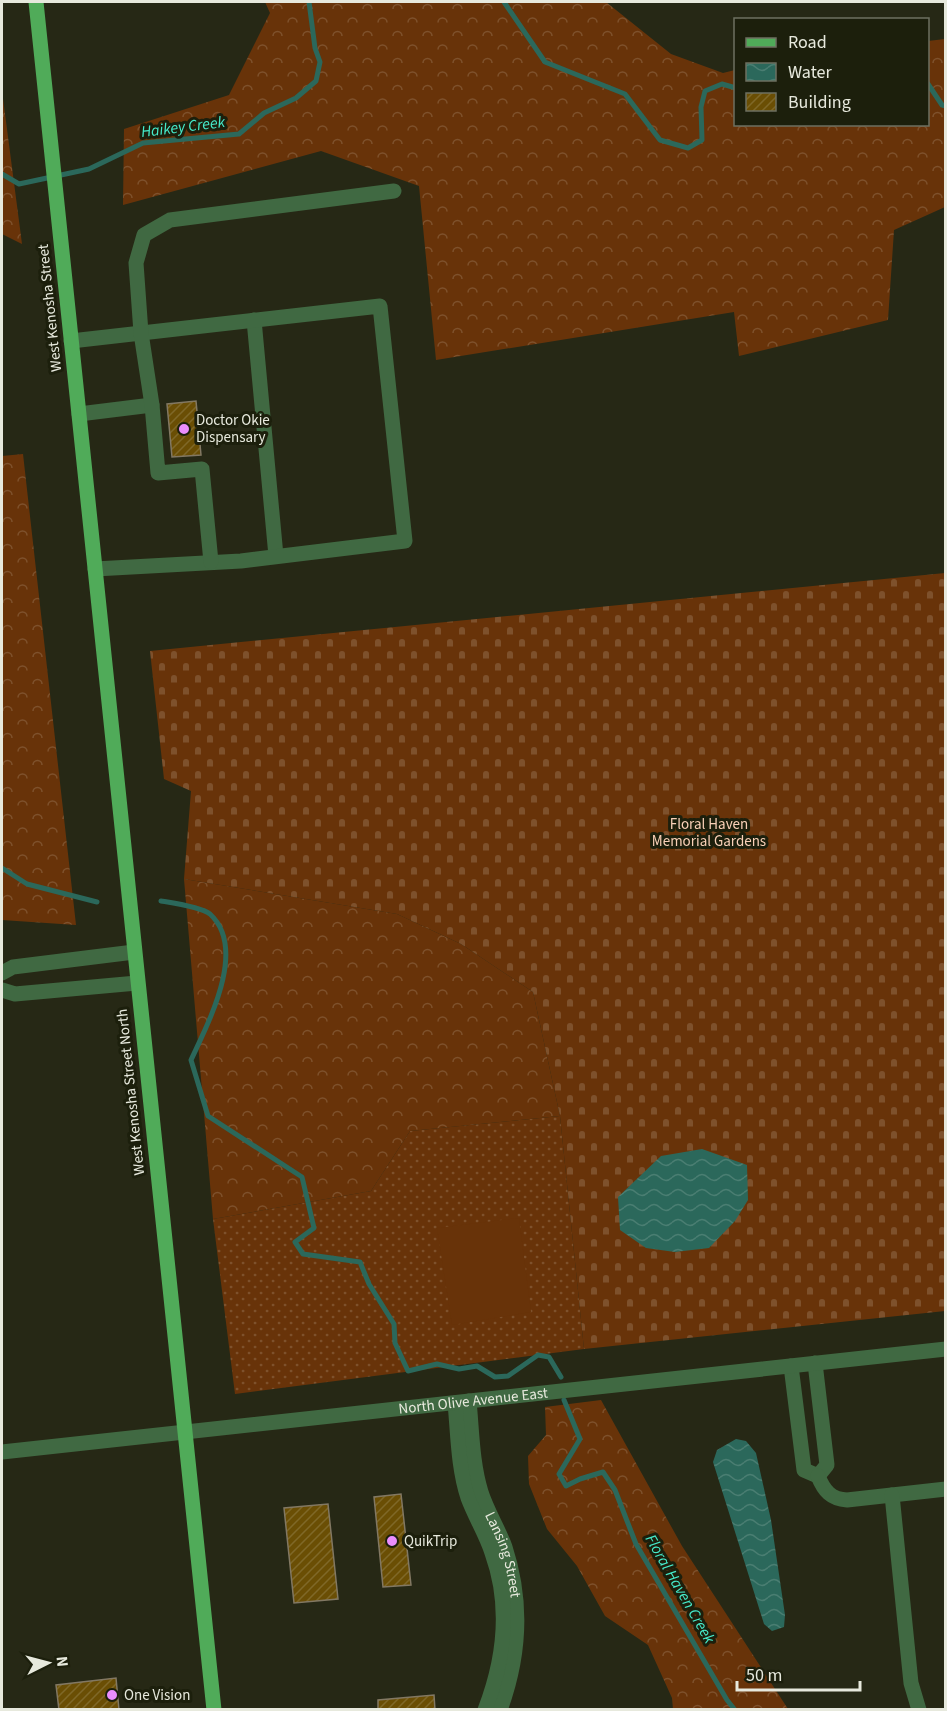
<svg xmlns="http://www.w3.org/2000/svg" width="947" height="1711" font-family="'Source Sans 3',sans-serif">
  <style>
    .grass { fill: url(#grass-dots) }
    .forest { fill: url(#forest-crowns) }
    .cemetery { fill: url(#cemetery-stones) }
    .pitch { fill: #683309 }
    .water { fill: url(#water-waves) }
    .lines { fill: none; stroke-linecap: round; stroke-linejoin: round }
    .stream { stroke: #2b685b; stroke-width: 5 }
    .building { fill: url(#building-hatch); stroke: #827863; stroke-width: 1.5 }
    .minor { stroke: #406942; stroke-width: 15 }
    .major { stroke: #50ab59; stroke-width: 15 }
    .poi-dot { fill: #ea8dfd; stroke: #1c1f0c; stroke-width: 2 }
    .labels { text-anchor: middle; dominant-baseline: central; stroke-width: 6; stroke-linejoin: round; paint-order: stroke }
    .street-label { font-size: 15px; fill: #e7e9dd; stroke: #1c1f0c }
    .poi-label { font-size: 15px; fill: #e7e9dd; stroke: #1c1f0c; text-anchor: start }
    .park-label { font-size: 15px; fill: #f9d0b7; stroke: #1c1f0c }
    .water-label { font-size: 16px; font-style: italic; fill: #46ebcb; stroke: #1c1f0c }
  </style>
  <defs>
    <pattern id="grass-dots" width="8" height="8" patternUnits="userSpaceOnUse" patternTransform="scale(1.5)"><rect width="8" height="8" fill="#683309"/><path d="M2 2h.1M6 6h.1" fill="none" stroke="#7e512c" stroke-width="1.8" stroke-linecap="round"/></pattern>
    <pattern id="forest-crowns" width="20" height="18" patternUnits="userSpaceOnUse" patternTransform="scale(1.5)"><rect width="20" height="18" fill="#683309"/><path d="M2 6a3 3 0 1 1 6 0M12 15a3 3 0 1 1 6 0" fill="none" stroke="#7e512c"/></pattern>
    <pattern id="cemetery-stones" width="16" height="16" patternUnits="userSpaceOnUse" patternTransform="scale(1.5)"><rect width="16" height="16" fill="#683309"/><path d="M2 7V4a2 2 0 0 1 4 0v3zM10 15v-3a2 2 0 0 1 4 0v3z" fill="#7e512c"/></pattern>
    <pattern id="water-waves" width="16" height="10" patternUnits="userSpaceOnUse" patternTransform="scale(1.5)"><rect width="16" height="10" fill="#2b685b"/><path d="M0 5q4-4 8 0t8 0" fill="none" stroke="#4a7e72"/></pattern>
    <pattern id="building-hatch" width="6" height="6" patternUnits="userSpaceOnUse" patternTransform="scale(1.5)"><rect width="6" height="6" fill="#6a4e04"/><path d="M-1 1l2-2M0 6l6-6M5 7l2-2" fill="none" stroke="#7f6828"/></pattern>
  </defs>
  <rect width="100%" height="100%" fill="#262815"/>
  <path class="grass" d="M560 1116 584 1349 235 1394 213 1219 371 1191 410 1131Z"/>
  <path class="forest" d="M265 2H606L671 54 723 73 735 70 736 124H928V41L945 39V207L894 230 888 320 739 356 734 312 436 360 419 186 321 151 123 205 124 129 229 95 270 13Z
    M2 91 22 244 2 234Z
    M23 454 76 925 2 920V456Z
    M184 879 397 914 461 944 533 992 560 1116 410 1131 371 1191 213 1219Z
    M601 1400 682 1546 788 1709H673L672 1698 648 1645 605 1616 577 1566 547 1529 529 1484 528 1456 546 1435 545 1407Z"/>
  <path class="cemetery" d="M945 573V1311L584 1349 560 1116 533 992 461 944 397 914 184 879 191 791 164 779 150 651Z"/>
  <path class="pitch" d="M519 1218 531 1312 452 1325 437 1228Z"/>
  <path class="water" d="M702 1149 747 1165 748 1200 735 1221 709 1248 675 1252 646 1248 620 1230 618 1197 661 1156Z
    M736 1439 746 1441 756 1453 771 1520 785 1615 784 1627 772 1631 764 1624 713 1462 717 1450Z"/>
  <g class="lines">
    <path class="stream" d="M504 2 545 62 625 94 660 140 688 148 702 140 701 107 705 91 722 84 736 88
      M928 84 942 105 946 106
      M2 174 19 184 89 169 143 143 239 134 264 113 296 98 316 81 320 62 315 48 309 2
      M2 868 27 884 97 902
      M161 901C173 903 201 907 210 914 248 949 208 1023 191 1060L208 1116 302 1177 314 1228 295 1242 303 1254 360 1262 369 1284 394 1324 395 1343 408 1371 437 1364 459 1369 477 1366 495 1377 508 1376 538 1355 549 1357 561 1377
      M564 1400 580 1439 559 1474 566 1486 580 1479 603 1472 615 1490 636 1544 727 1700 735 1710"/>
  </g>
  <path class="building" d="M196 401 201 455 172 457 167 404Z
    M401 1494 411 1585 383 1587 374 1497Z
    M328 1504 338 1599 294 1603 284 1508Z
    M116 1678 119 1710H59L56 1685Z
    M434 1695 435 1710H378V1700Z"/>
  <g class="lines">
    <g class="minor">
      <path d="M254 320 276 556"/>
      <path d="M71 341 380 306 405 541 241 561 95 569"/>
      <path d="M79 414 152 405"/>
      <path d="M211 562 202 469 158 473 152 405 141 333 136 263 144 235 170 220 394 191"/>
      <path d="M2 973 13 967 134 952"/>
      <path d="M2 990 15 994 137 983"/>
      <path d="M791 1366 804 1470 818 1476 827 1465 815 1363"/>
      <path id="s1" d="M469 1401C472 1431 472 1463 481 1492 487 1511 498 1528 505 1547 523 1602 520 1656 500 1710"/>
      <path d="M455 1403C458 1434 458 1468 468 1498 475 1517 486 1534 492 1553 511 1606 505 1658 485 1710"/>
      <path id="s2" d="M2 1452 946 1349"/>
      <path d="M818 1476C824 1491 831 1499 847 1500L946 1489"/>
      <path d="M892 1495 911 1683 919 1710"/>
    </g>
    <path class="major" d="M36 2 214 1710"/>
  </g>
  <g class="poi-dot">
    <circle cx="184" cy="429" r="6"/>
    <circle cx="392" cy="1541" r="6"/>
    <circle cx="112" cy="1695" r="6"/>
  </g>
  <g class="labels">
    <g class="street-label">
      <text transform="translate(50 308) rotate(-96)">West Kenosha Street</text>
      <text transform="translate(131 1092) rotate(-96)">West Kenosha Street North</text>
      <text stroke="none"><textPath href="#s2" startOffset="474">North Olive Avenue East</textPath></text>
      <text stroke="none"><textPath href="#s1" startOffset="159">Lansing Street</textPath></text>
    </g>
    <g class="poi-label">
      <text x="196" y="420">Doctor Okie<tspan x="196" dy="17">Dispensary</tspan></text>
      <text x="404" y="1541">QuikTrip</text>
      <text x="124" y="1695">One Vision</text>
    </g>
    <g class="park-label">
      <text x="709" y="824">Floral Haven<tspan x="709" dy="17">Memorial Gardens</tspan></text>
    </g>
    <g class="water-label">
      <text transform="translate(183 127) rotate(-7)">Haikey Creek</text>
      <text transform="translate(680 1589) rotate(60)">Floral Haven Creek</text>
    </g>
  </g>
  <rect width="947" height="1711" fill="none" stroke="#e7e9dd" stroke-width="6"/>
  <rect x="734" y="18" width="195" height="108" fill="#1c1f0c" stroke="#6d7060" stroke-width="1.5"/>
  <rect x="746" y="38" width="30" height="9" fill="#50ab59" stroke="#6d7060" stroke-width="1.5"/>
  <text x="788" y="48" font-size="18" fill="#e7e9dd">Road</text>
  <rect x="746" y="63" width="30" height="18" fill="url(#water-waves)" stroke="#6d7060" stroke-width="1.5"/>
  <text x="788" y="78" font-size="18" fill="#e7e9dd">Water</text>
  <rect x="746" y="93" width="30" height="18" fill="url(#building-hatch)" stroke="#6d7060" stroke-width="1.5"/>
  <text x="788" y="108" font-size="18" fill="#e7e9dd">Building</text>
  <g transform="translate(48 1663) rotate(84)" stroke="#1c1f0c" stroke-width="4.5" paint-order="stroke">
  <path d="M0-4.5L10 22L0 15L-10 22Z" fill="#e7e9dd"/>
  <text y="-9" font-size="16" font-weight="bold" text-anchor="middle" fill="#e7e9dd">N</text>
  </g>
  <path d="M737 1681v9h123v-9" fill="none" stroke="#e7e9dd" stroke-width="3"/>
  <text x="746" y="1681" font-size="18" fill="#e7e9dd" stroke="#1c1f0c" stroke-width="4.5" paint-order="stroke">50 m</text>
</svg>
